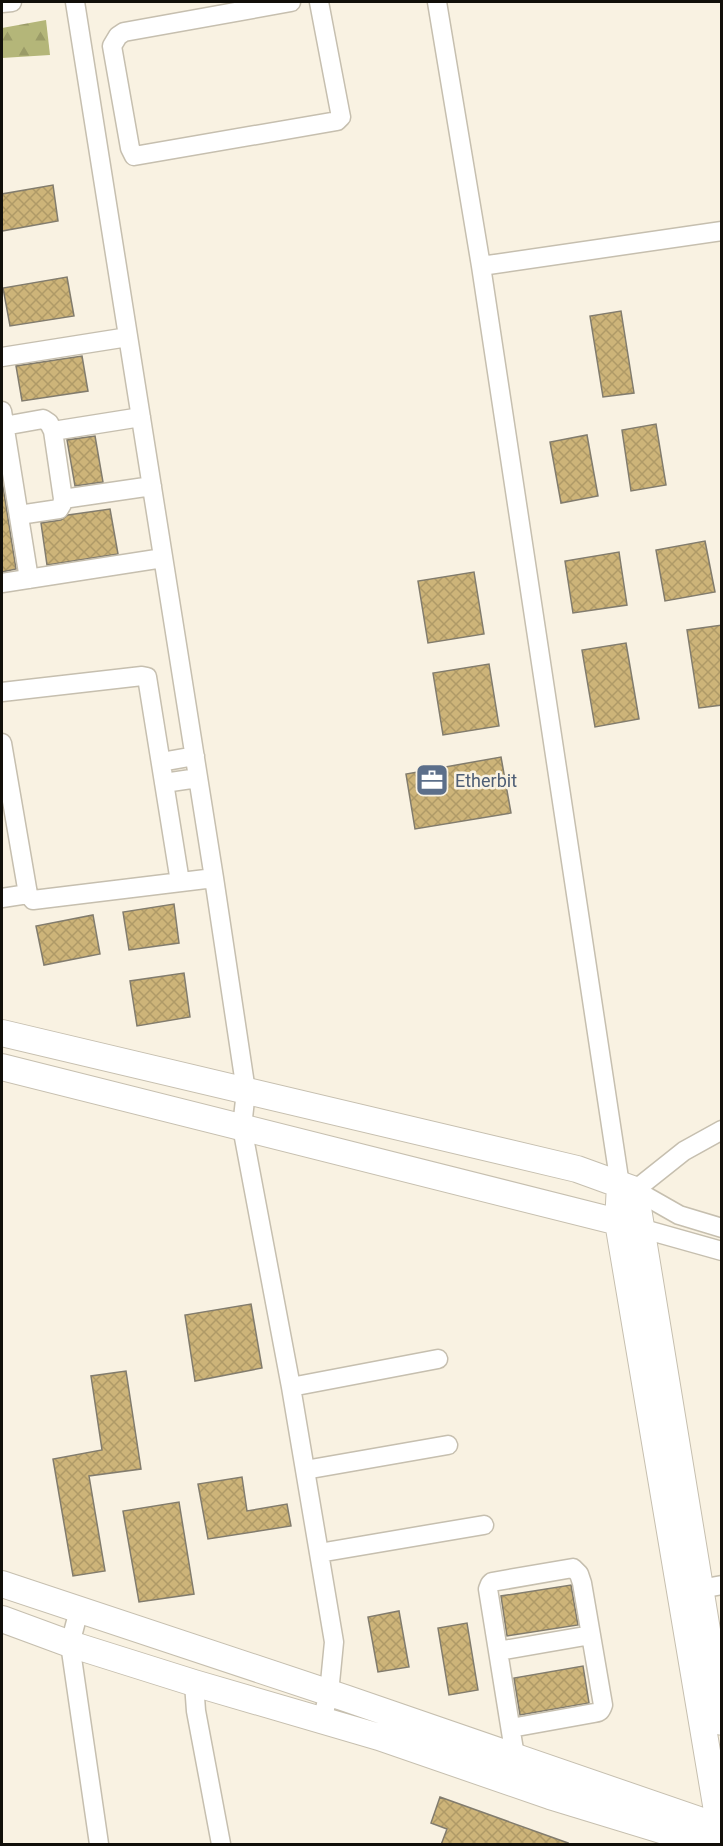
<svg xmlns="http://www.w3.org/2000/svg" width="723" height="1846" font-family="Roboto,sans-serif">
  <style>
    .forest { fill: url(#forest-firs) }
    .building { fill: url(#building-cross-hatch); stroke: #827c6d; stroke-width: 1.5 }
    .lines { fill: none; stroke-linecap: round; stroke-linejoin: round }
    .street-casing { stroke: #c6bfaf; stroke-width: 21 }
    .secondary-casing { stroke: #c6bfaf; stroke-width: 28 }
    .street { stroke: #fff; stroke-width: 18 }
    .secondary { stroke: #fff; stroke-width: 26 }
    .labels { text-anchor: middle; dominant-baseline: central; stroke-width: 5; stroke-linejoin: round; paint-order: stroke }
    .service-label { font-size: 18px; fill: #4e5e75; stroke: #f9f2e2; text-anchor: start }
  </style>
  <defs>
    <pattern id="forest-firs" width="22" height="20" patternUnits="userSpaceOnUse" patternTransform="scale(1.5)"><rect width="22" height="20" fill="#b4b679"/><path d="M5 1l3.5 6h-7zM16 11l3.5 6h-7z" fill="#9a9b67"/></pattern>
    <pattern id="building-cross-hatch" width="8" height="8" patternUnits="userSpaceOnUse" patternTransform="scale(1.5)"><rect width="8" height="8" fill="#cdb479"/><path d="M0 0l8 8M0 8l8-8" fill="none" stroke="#af9a67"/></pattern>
  </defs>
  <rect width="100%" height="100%" fill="#f9f2e2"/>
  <path class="forest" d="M46 20 50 55 2 58V28Z"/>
  <path class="building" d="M53 185 58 221 2 231V194Z
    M67 277 74 316 10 326 3 288Z
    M621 311 634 393 603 397 590 316Z
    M82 356 88 391 22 401 16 366Z
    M656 424 666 485 631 491 622 430Z
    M587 435 598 496 561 503 550 442Z
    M95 436 103 482 75 486 67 440Z
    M2 480 16 569 2 572Z
    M110 509 118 554 47 565 41 523 61 520 68 515Z
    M705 541 715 592 665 601 656 550Z
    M619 552 627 605 573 613 565 561Z
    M474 572 484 634 428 643 418 581Z
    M722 625V705L699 708 687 630Z
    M626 643 639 719 595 727 582 650Z
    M489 664 499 726 443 735 433 673Z
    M501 757 511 813 415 829 406 774Z
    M174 904 179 943 129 950 123 912Z
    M93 915 100 954 44 965 36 926Z
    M184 973 190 1017 137 1026 130 981Z
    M251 1304 262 1368 195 1381 185 1315Z
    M126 1371 141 1469 89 1476 105 1571 73 1576 53 1459 102 1450 91 1376Z
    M242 1477 247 1511 287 1504 291 1526 208 1539 198 1484Z
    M179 1502 194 1594 139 1602 123 1511Z
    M571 1585 578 1625 507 1636 501 1596Z
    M399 1611 409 1667 378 1672 368 1617Z
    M467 1623 478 1690 449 1695 438 1628Z
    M583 1666 589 1703 520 1715 514 1678Z
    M440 1797 568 1843 567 1845H441L447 1829 431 1823Z"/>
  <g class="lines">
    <g class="street-casing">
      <path id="street" d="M75 2 214 878 246 1091 242 1127 291 1387 334 1642 329 1693 322 1720
        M291 2 124 32 118 36 112 46 130 148 134 156 337 121 341 117 340 112 319 2
        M437 2 481 266 620 1185
        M2 3 12 2
        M481 266 722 231
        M2 357 128 337
        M2 411 29 579
        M4 426 43 419 49 423 53 431 63 499 62 504 59 509 19 515
        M53 431 141 417
        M63 499 152 486
        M2 583 163 558
        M2 692 142 676 147 677 180 882
        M2 743 28 894 33 900 214 878
        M161 762 195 756
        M164 783 198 778
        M2 898 28 894
        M722 1130 684 1151 635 1190 679 1215 722 1228
        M640 1228 722 1251
        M291 1387 438 1359
        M305 1470 448 1445
        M319 1553 484 1525
        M700 1589 722 1585
        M79 1610 70 1644 99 1844
        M498 1651 591 1635
        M194 1683 196 1711 221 1844
        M511 1728 594 1713C600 1712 601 1711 603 1705L582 1583 579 1574 573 1568 492 1582 490 1584 488 1589 512 1738 515 1756"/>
    </g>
    <g class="secondary-casing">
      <path id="secondary" d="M2 1033 577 1169 635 1190 722 1722
        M2 1067 634 1226
        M620 1185 618 1222 716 1805 719 1827 718 1841
        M2 1584 345 1698 722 1828
        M2 1619 70 1644 194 1683 379 1737 550 1796 707 1844"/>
    </g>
    <use href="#street" class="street"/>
    <use href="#secondary" class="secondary"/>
  </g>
  <defs>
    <g id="office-square" transform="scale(1.725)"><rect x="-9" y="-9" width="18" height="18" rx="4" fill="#5c6f8a" stroke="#f9f2e2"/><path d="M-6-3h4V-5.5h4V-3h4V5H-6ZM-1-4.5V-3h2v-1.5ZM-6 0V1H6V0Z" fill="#fff"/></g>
  </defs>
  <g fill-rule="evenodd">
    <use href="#office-square" x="432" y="780"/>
  </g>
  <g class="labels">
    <g class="service-label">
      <text x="455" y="780">Etherbit</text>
    </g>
  </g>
  <rect width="723" height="1846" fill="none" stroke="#110f09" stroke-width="6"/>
</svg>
